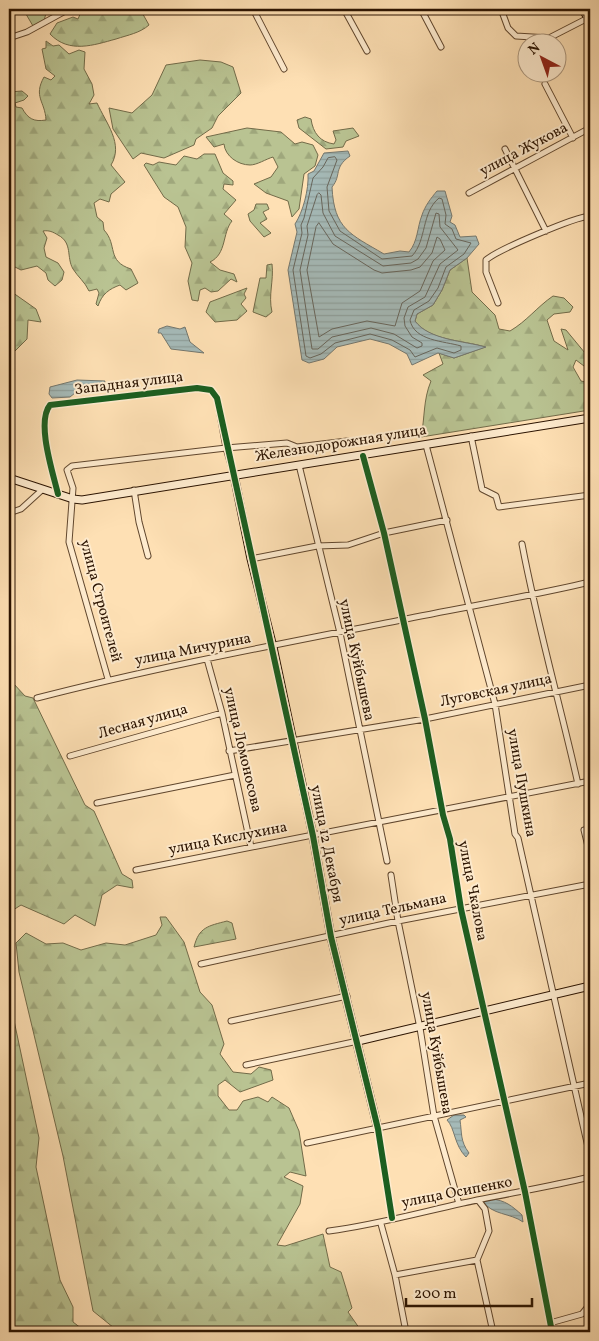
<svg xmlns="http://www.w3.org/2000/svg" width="599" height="1341" font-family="Vollkorn,serif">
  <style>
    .forest { fill: url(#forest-firs); stroke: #726b49 }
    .water { fill: url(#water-rules); stroke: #74776e }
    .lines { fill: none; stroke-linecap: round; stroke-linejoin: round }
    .shore { stroke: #68665c; stroke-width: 1 }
    .street-casing { stroke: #60462d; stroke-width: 7 }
    .secondary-casing { stroke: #2b1300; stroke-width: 9 }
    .street { stroke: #feebce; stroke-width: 5 }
    .secondary { stroke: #feebce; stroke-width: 7 }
    .cycleway-casing { stroke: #feebce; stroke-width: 9 }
    .cycleway { stroke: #1b5e20; stroke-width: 6 }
    .labels { text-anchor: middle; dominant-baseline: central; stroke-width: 4; stroke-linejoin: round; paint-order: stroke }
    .street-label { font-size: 15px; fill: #2b1300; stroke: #feebce }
  </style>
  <defs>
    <pattern id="forest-firs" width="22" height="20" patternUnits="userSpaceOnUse" patternTransform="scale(1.25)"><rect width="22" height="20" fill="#b9c392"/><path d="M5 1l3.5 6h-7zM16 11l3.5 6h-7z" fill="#9fa77c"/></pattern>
    <pattern id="water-rules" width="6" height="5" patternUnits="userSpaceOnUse" patternTransform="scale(1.25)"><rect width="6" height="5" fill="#a5bab8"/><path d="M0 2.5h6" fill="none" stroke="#8e9f9c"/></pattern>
  </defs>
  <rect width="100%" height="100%" fill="#fee0b4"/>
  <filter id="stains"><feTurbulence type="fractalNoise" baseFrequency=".004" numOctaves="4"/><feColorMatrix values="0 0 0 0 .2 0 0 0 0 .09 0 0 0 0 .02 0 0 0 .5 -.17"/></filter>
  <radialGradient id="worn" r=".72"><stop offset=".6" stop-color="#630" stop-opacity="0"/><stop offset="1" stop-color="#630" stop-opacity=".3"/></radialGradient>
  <path class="forest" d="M23 9H56L46 13 44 21 33 26Z
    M87 9H140L149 25C140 33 128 35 116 39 94 45 69 54 50 34L57 23 73 17 78 19 81 12Z
    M46 41 53 46 59 45 69 54 79 50 85 52 84 69 92 84 94 95 89 104 97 103C106 123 124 144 111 165L125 182 111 194 109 202 100 199 94 203 97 217 103 222 104 230C118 245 106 261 131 269L138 283 126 290 120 285C109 289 102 294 98 306L96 304 99 293 97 289 89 291C85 282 78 277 73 269 66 257 73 243 58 235 53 232 49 230 43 231L47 238 44 248 46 257 58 263 64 272 62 280 55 286 48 280 46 273 37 266 21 270 9 264V92L22 91 28 96 24 100 15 103 16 107 22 108C28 119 34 122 46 120 45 101 33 97 44 77L51 80 55 76 46 69 42 49 46 48Z
    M200 60 221 62 233 67 241 93 218 116 212 128 196 139 194 145 164 158 141 153 133 159 113 129 109 108 132 113 152 95 166 65Z
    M305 117 311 119C313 133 320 142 334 144L336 140 333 131 353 128 359 136 346 141 343 147 326 149 299 128 297 120Z
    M247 128 281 132 295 144 302 142 313 145 318 155 315 166 304 174 299 209 292 217 288 201 266 193 254 184 271 177 278 167 273 157C266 159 257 165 250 165 238 165 225 156 224 144L214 147 206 137Z
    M204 154H215L223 173 233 181V185L224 184 223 189 236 200 224 214 232 221C222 233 227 254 210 262L220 270 234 274 237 282 231 279 218 291 211 292 205 288 200 290 198 301 192 300 188 281 192 263 185 247 186 227 178 207 164 197 144 165 146 163 153 165 159 162 176 165 184 156 197 159Z
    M256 204H267L269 209 263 212 267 219 260 223 271 233 264 237 250 221 248 214 254 210Z
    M467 258 472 292 495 315 499 329 510 331C527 321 537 307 553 296L564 298 573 307 570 312 554 314 547 320 554 341 568 350 561 329 566 330 585 353 590 357 588 369 576 360 573 367 581 381 590 383V410L421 437C425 418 423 400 431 381L423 375 443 364 439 353 454 358 485 347C463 340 429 341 415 321L417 314 433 305 442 290 450 270Z
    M272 264C274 281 268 295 272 312L266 317 253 312 260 278H266L267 265Z
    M247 288 244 294 246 298 241 304 247 311 237 320 215 322 206 312 210 302Z
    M9 290 36 309 41 322 28 320 27 339 9 357Z
    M9 655 13 662V683L25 696 33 698 85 805 94 811 122 874 132 880 133 888 117 885 102 895 95 926 75 915 64 924 21 905 10 912Z
    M160 917H166L184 942 200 992 212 1005 224 1044 220 1054 233 1072 251 1074 259 1067 271 1070 273 1080 240 1092 225 1080 218 1085V1096L229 1110H237L243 1101 258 1097 268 1102 272 1097 289 1108 299 1131 306 1176 290 1172 284 1177 303 1186 300 1204 277 1245 285 1246 323 1234 330 1267 341 1272 352 1308 348 1312 362 1332H119L93 1311 63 1156 19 972 16 943 26 933 46 944 63 943 81 950 106 943 125 945 156 935 162 925Z
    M227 921 232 923 236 939 194 947C199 927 208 926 227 921Z
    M9 997 39 1138 36 1167 60 1280 73 1307V1322L86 1332H9Z"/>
  <path class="water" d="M348 151 350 156C333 168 342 175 332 187 334 229 350 234 384 254L400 251 409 252C418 241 417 228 422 215 425 206 431 198 437 191H445L452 216 450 222 455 225 460 237 476 236 479 244 467 258 450 270 442 290 433 305 417 314 415 321C429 340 464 341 486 347L454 358 438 353 412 365 407 354 389 344 370 339 337 347 324 359 309 363 302 360 288 270 297 232 295 224C303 212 309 189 308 174L314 171 324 153Z
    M167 326 180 329 185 327 190 342 204 353 171 349 161 333H158L159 329Z
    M77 380 105 381 102 391 75 393 70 397 52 398 49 394 50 387Z
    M454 1115H464L466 1117 460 1120C462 1133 460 1141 469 1153L466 1157C454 1145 455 1128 447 1120Z
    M491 1199C505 1200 512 1206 522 1215L523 1222C511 1213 491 1215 483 1201Z"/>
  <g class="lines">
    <path class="shore" d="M335 157 337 160 327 187 329 211 340 231 382 259 412 256C427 240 421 213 439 198L442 199 446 215 445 224 452 229 456 239 471 243 464 254 446 267 438 288 429 301 414 310 410 320C414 341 444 341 461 346V350L454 353 437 348 415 357 410 350 392 340 370 334 335 343 321 354 310 358 306 356 293 270 302 233 301 225 304 218 313 178 323 167 328 158Z
      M319 193 321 195 323 213 335 236 383 266 411 263 418 259 426 248 436 213 439 214 440 227 458 250 440 264 425 297 408 307 404 318 405 326 412 337 422 343V346L417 348 394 334 371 328 332 337 318 349H312L300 270 308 235 307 226 317 195Z
      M319 223 333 244 374 270 382 273 411 270 420 267 432 253 437 237 440 239 445 250 433 261 420 291 402 303 395 326 367 321 332 329 319 337 307 270 316 227Z"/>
    <g class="street-casing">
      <path id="street" d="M253 9 284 69
        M344 9 367 51
        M421 9 441 47
        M501 9 508 28 516 36 549 38 590 17
        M9 38 27 32 69 9
        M545 84 573 138
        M505 149 546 231
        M469 193 590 128
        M498 303 486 272V260C499 249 575 217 590 216
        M471 436 482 489 496 496 499 507 590 495
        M426 445 495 704 515 834 518 838 590 1156
        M363 456 384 533 425 719 443 815 450 839 461 909 525 1192 552 1332
        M299 465 340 633 387 861
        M134 490 139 522 148 556
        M58 494C53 473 36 422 50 405L197 388 211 390 217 398 226 448 234 475
        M9 513 21 509 43 489
        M522 544C537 624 560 704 578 784
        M251 559 317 546 348 545 384 533 447 520
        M207 659 222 713 251 847
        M108 679 69 542 73 488 67 470 72 466 226 448 287 443 297 447 347 441
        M37 698C157 667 280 644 401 620 464 607 527 597 590 582
        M229 751 425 719 590 685
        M70 756 222 713
        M97 803 235 775
        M584 830 590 855
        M136 870C287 840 439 810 590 781
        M391 875 398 921 420 1028 434 1116 459 1204
        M201 964 398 921 590 884
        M231 1021 347 996
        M246 1065 358 1041
        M378 1129 392 1218
        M307 1143 590 1083
        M478 1200 485 1209 489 1231 477 1260 493 1332
        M381 1224 395 1275 406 1332
        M329 1231C375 1225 418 1213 463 1203 505 1194 548 1187 590 1177
        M395 1275 477 1260
        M550 1323 582 1314 590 1304"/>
    </g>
    <g class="secondary-casing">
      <path id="secondary" d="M583 9 590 22
        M234 475 251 559 273 647 313 836 331 937 378 1129
        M9 478 73 499 82 500 590 418
        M358 1041 590 986"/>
    </g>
    <use href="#street" class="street"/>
    <use href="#secondary" class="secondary"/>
    <g class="cycleway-casing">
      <path id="cycleway" d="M363 456 384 533 425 719 443 815 450 839 461 909 525 1192 552 1332
        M58 494C53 473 36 422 50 405L197 388 211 390 217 398 313 836 331 937 378 1129 392 1218"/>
    </g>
    <use href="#cycleway" class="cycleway"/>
  </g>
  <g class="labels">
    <g class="street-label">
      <text transform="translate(524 150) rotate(-28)">улица Жукова</text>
      <text transform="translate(129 384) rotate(-7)">Западная улица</text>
      <text transform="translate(341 444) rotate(-9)">Железнодорожная улица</text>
      <text transform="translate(100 601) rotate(75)">улица Строителей</text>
      <text transform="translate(193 650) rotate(-11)">улица Мичурина</text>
      <text transform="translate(356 660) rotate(78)">улица Куйбышева</text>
      <text transform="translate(496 691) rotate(-12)">Луговская улица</text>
      <text transform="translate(143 722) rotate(-16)">Лесная улица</text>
      <text transform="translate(242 750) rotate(77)">улица Ломоносова</text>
      <text transform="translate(521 783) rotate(80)">улица Пушкина</text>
      <text transform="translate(228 839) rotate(-11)">улица Кислухина</text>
      <text transform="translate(326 844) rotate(79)">улица 12 Декабря</text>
      <text transform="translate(472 891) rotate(79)">улица Чкалова</text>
      <text transform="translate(393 910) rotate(-12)">улица Тельмана</text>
      <text transform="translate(436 1053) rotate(80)">улица Куйбышева</text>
      <text transform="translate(457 1193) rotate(-11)">улица Осипенко</text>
    </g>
  </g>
  <rect width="599" height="1341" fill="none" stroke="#fee0b4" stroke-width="30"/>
  <rect x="10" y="10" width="579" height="1321" fill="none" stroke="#2b1300" stroke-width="2.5"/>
  <rect x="15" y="15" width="569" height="1311" fill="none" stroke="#2b1300"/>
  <g transform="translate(542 58) rotate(319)"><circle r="24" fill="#feebce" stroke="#aa957c"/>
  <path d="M0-4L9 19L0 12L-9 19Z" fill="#8f2418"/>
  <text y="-8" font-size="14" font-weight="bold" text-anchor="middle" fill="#2b1300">N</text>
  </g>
  <path d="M406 1298v8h126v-8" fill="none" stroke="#2b1300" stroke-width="2.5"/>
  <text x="414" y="1298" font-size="15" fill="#2b1300" stroke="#feebce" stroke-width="4" paint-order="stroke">200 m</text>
  <rect width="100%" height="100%" filter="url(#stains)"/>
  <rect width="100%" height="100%" fill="url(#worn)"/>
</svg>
